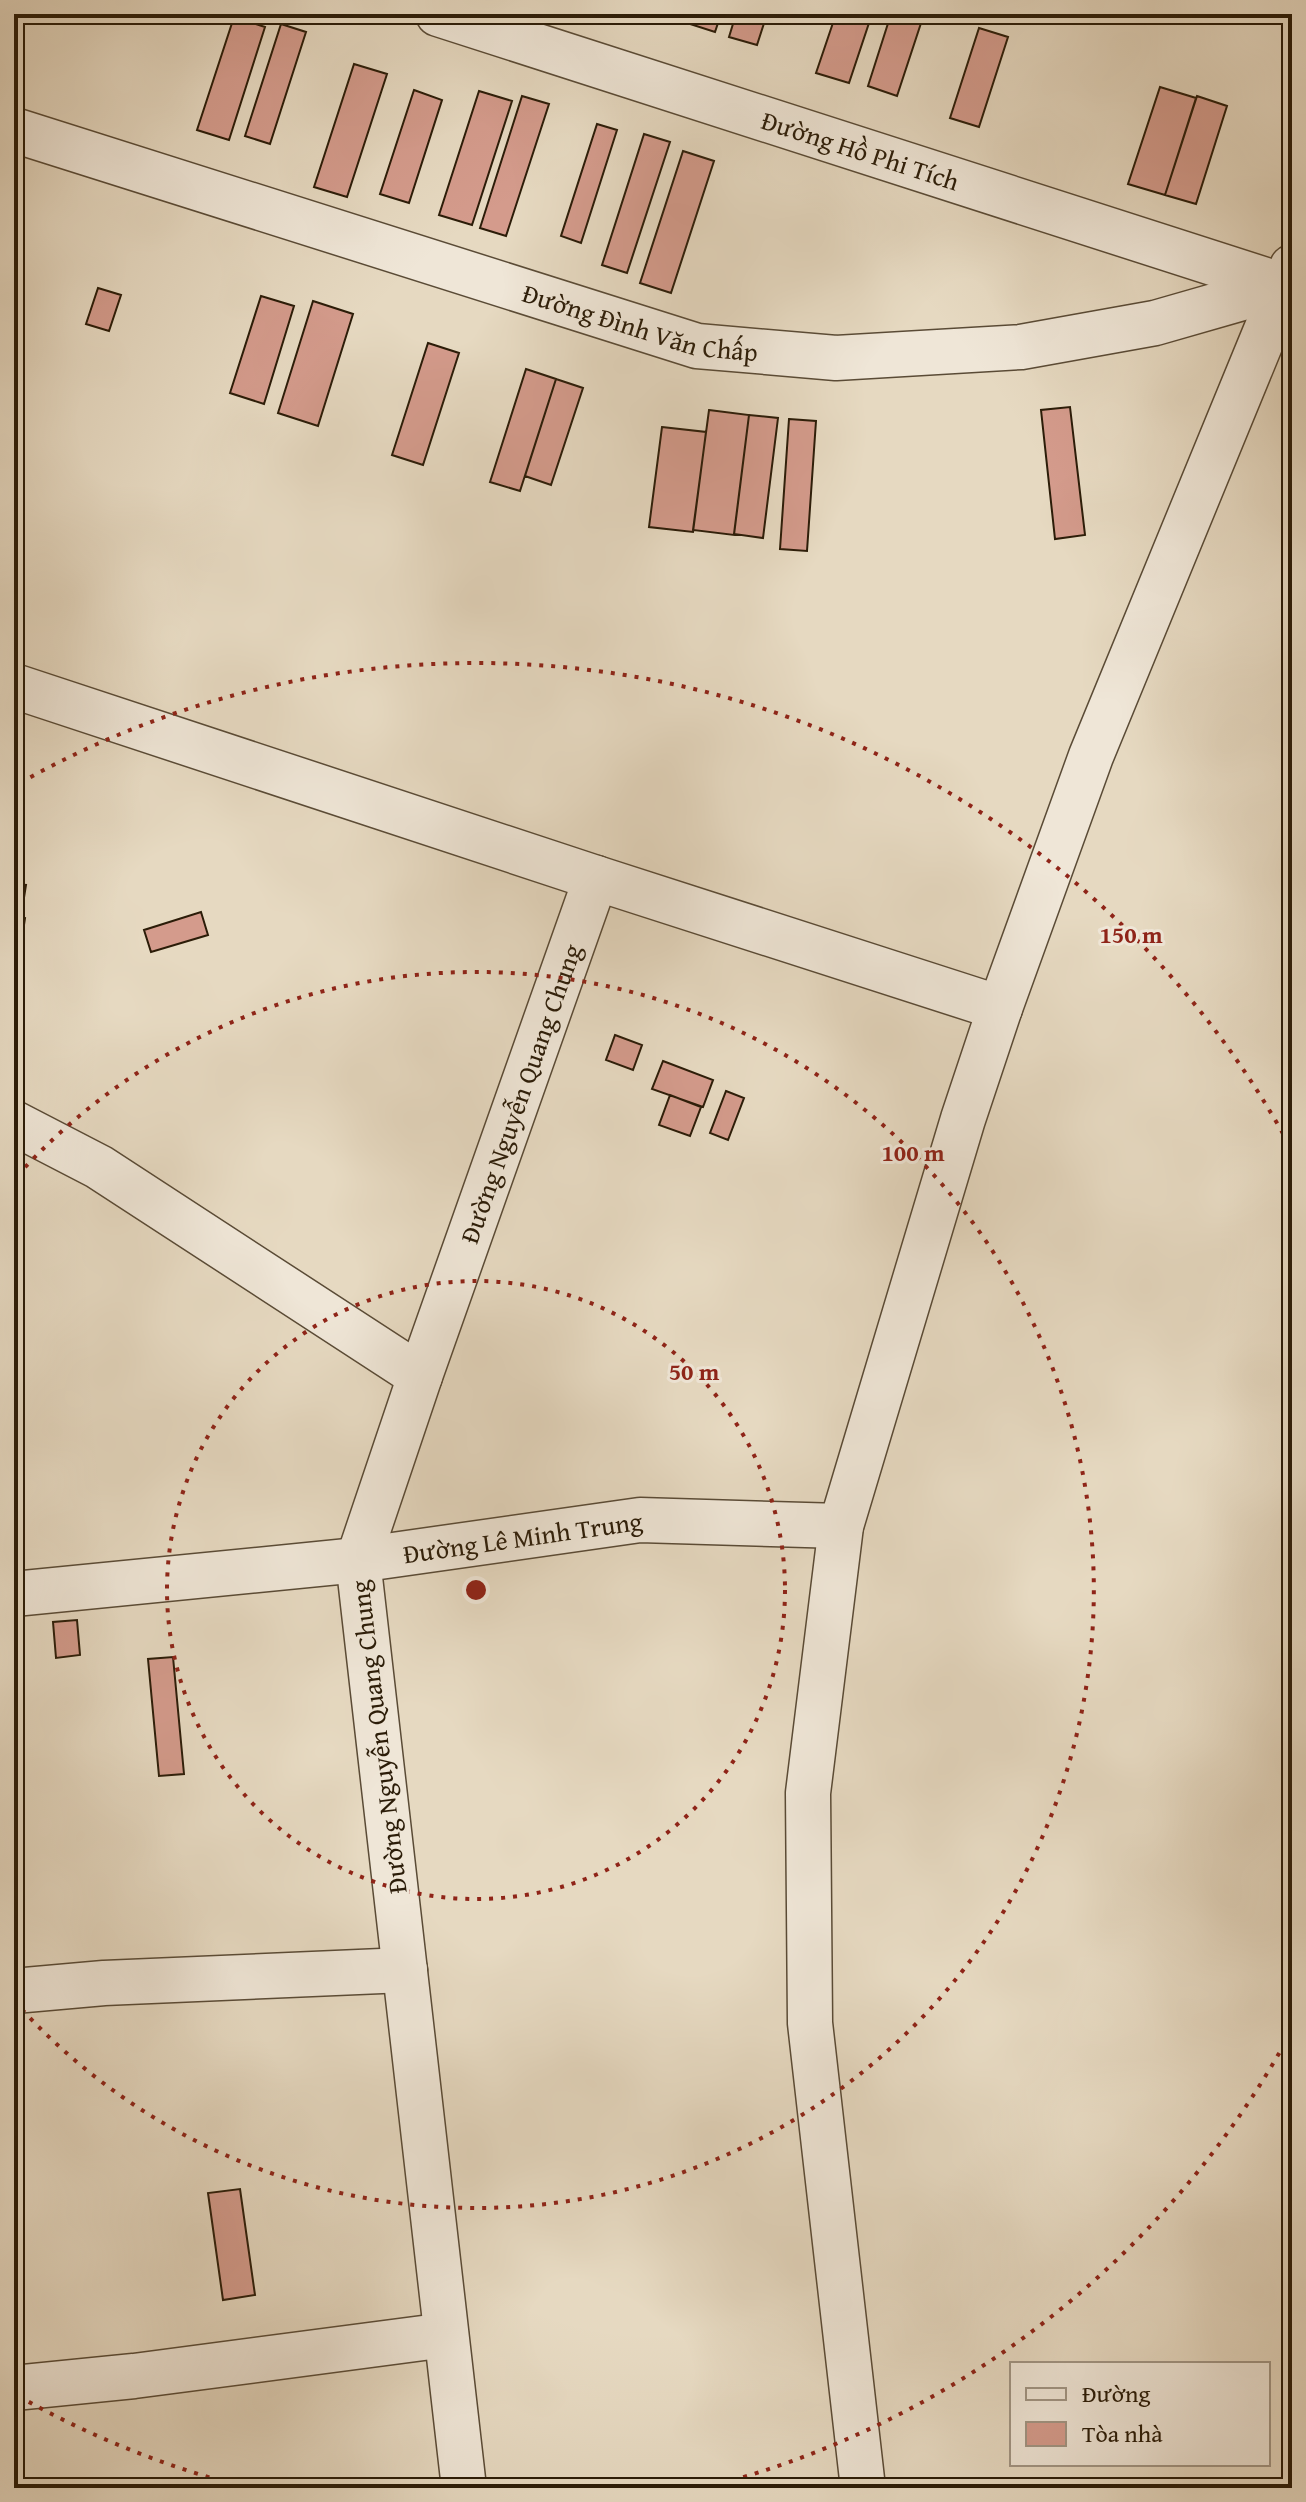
<svg xmlns="http://www.w3.org/2000/svg" width="1306" height="2502" font-family="'Gentium Book Plus',serif">
  <style>
    .building { fill: #d49b8c; stroke: #2b1c08; stroke-width: 2 }
    .lines { fill: none; stroke-linecap: round; stroke-linejoin: round }
    .minor-casing { stroke: #5a4b36; stroke-width: 47 }
    .minor { stroke: #efe6d7; stroke-width: 44 }
    .ring { fill: none; stroke: #8f2418; stroke-width: 4; stroke-dasharray: 4 8 }
    .labels { text-anchor: middle; dominant-baseline: central; stroke-width: 6; stroke-linejoin: round; paint-order: stroke }
    .street-label { font-size: 26px; fill: #2b1c08; stroke: #efe6d7 }
    .centre { fill: #8f2418; stroke: #efe6d7; stroke-width: 4 }
    .ring-label { font-size: 24px; text-anchor: middle; font-weight: bold; fill: #8f2418; stroke: #efe6d7; stroke-width: 6; stroke-linejoin: round; paint-order: stroke }
  </style>
  <rect width="100%" height="100%" fill="#e6d9c1"/>
  <filter id="stains"><feTurbulence type="fractalNoise" baseFrequency=".0025" numOctaves="4"/><feColorMatrix values="0 0 0 0 .2 0 0 0 0 .09 0 0 0 0 .02 0 0 0 .5 -.17"/></filter>
  <radialGradient id="worn" r=".72"><stop offset=".6" stop-color="#630" stop-opacity="0"/><stop offset="1" stop-color="#630" stop-opacity=".3"/></radialGradient>
  <path class="building" d="M659 14H721L715 32Z
    M736 14H767L757 45 729 37Z
    M836 14H872L849 83 816 73Z
    M891 14H924L897 96 868 86Z
    M234 17 265 27 229 140 197 130Z
    M281 24 306 32 270 144 245 136Z
    M979 28 1008 37 979 127 950 118Z
    M354 64 387 74 347 197 314 187Z
    M1160 87 1196 98 1165 195 1128 184Z
    M414 90 442 100 409 203 380 194Z
    M479 91 512 101 472 225 439 215Z
    M522 96 549 104 506 236 480 228Z
    M1197 96 1227 106 1196 204 1165 195Z
    M597 124 617 130 581 243 561 236Z
    M644 134 670 142 627 273 602 265Z
    M683 151 714 161 671 293 640 283Z
    M98 288 121 295 109 331 86 324Z
    M261 296 294 306 264 404 230 393Z
    M313 301 353 314 318 426 278 413Z
    M428 343 459 353 423 465 392 455Z
    M526 369 556 379 520 491 490 482Z
    M556 379 583 388 551 485 525 476Z
    M1070 407 1085 535 1055 539 1041 410Z
    M709 410 749 415 734 535 693 530Z
    M749 415 778 418 763 538 734 534Z
    M789 419 816 421 807 551 780 549Z
    M662 427 706 432 693 532 649 527Z
    M14 884 26 885 23 904 14 903Z
    M201 912 208 935 151 952 144 930Z
    M14 916 25 918 14 992Z
    M615 1035 642 1045 633 1070 606 1060Z
    M663 1061 713 1080 703 1107 652 1089Z
    M726 1091 744 1098 728 1140 710 1133Z
    M670 1095 701 1107 690 1136 659 1125Z
    M77 1620 80 1655 56 1658 53 1622Z
    M173 1657 184 1774 159 1776 148 1659Z
    M240 2189 255 2295 223 2300 208 2193Z"/>
  <g class="lines">
    <g class="minor-casing">
      <g id="minor">
        <path id="s1" d="M438 14 1284 286"/>
        <path id="s2" d="M14 130 697 346 836 358 1021 347 1155 323 1284 286"/>
        <path d="M14 686 596 878 1000 1008"/>
        <path d="M14 1123 99 1167 420 1376"/>
        <path id="s3" d="M14 1594 358 1560 640 1520 841 1526"/>
        <path d="M14 1991 104 1983 405 1970"/>
        <path d="M14 2388 134 2376 446 2335"/>
        <path id="s4" d="M464 2488 358 1560 420 1376 596 878"/>
        <path d="M863 2488 810 2023 808 1793 841 1526 963 1119 1000 1008 1091 756 1292 267"/>
      </g>
    </g>
    <use href="#minor" class="minor"/>
  </g>
  <g class="ring">
    <circle cx="476" cy="1590" r="309"/>
    <path d="M17 1176A618 618 0 1 1 17 2004"/>
    <path d="M1291 2032A927 927 0 0 1 708 2487M244 2487A927 927 0 0 1 20 2397M20 783A927 927 0 0 1 1291 1148"/>
  </g>
  <g class="labels">
    <g class="street-label">
      <text stroke="none"><textPath href="#s1" startOffset="444">Đường Hồ Phi Tích</textPath></text>
      <text stroke="none"><textPath href="#s2" startOffset="656">Đường Đình Văn Chấp</textPath></text>
      <text stroke="none"><textPath href="#s4" startOffset="1428">Đường Nguyễn Quang Chung</textPath></text>
      <text stroke="none"><textPath href="#s3" startOffset="512">Đường Lê Minh Trung</textPath></text>
      <text transform="translate(378 1737) rotate(-97)">Đường Nguyễn Quang Chung</text>
    </g>
  </g>
  <circle cx="476" cy="1590" r="12" class="centre"/>
  <g class="ring-label">
    <text x="1131" y="943">150 m</text>
    <text x="913" y="1161">100 m</text>
    <text x="694" y="1380">50 m</text>
  </g>
  <rect width="1306" height="2502" fill="none" stroke="#e6d9c1" stroke-width="48"/>
  <rect x="16" y="16" width="1274" height="2470" fill="none" stroke="#2b1c08" stroke-width="4"/>
  <rect x="24" y="24" width="1258" height="2454" fill="none" stroke="#2b1c08" stroke-width="2"/>
  <rect x="1010" y="2362" width="260" height="104" fill="#efe6d7" stroke="#a19584" stroke-width="2"/>
  <rect x="1026" y="2388" width="40" height="12" fill="#efe6d7" stroke="#a19584" stroke-width="2"/>
  <text x="1082" y="2402" font-size="24" fill="#2b1c08">Đường</text>
  <rect x="1026" y="2422" width="40" height="24" fill="#d49b8c" stroke="#a19584" stroke-width="2"/>
  <text x="1082" y="2442" font-size="24" fill="#2b1c08">Tòa nhà</text>
  <rect width="100%" height="100%" filter="url(#stains)"/>
  <rect width="100%" height="100%" fill="url(#worn)"/>
</svg>
